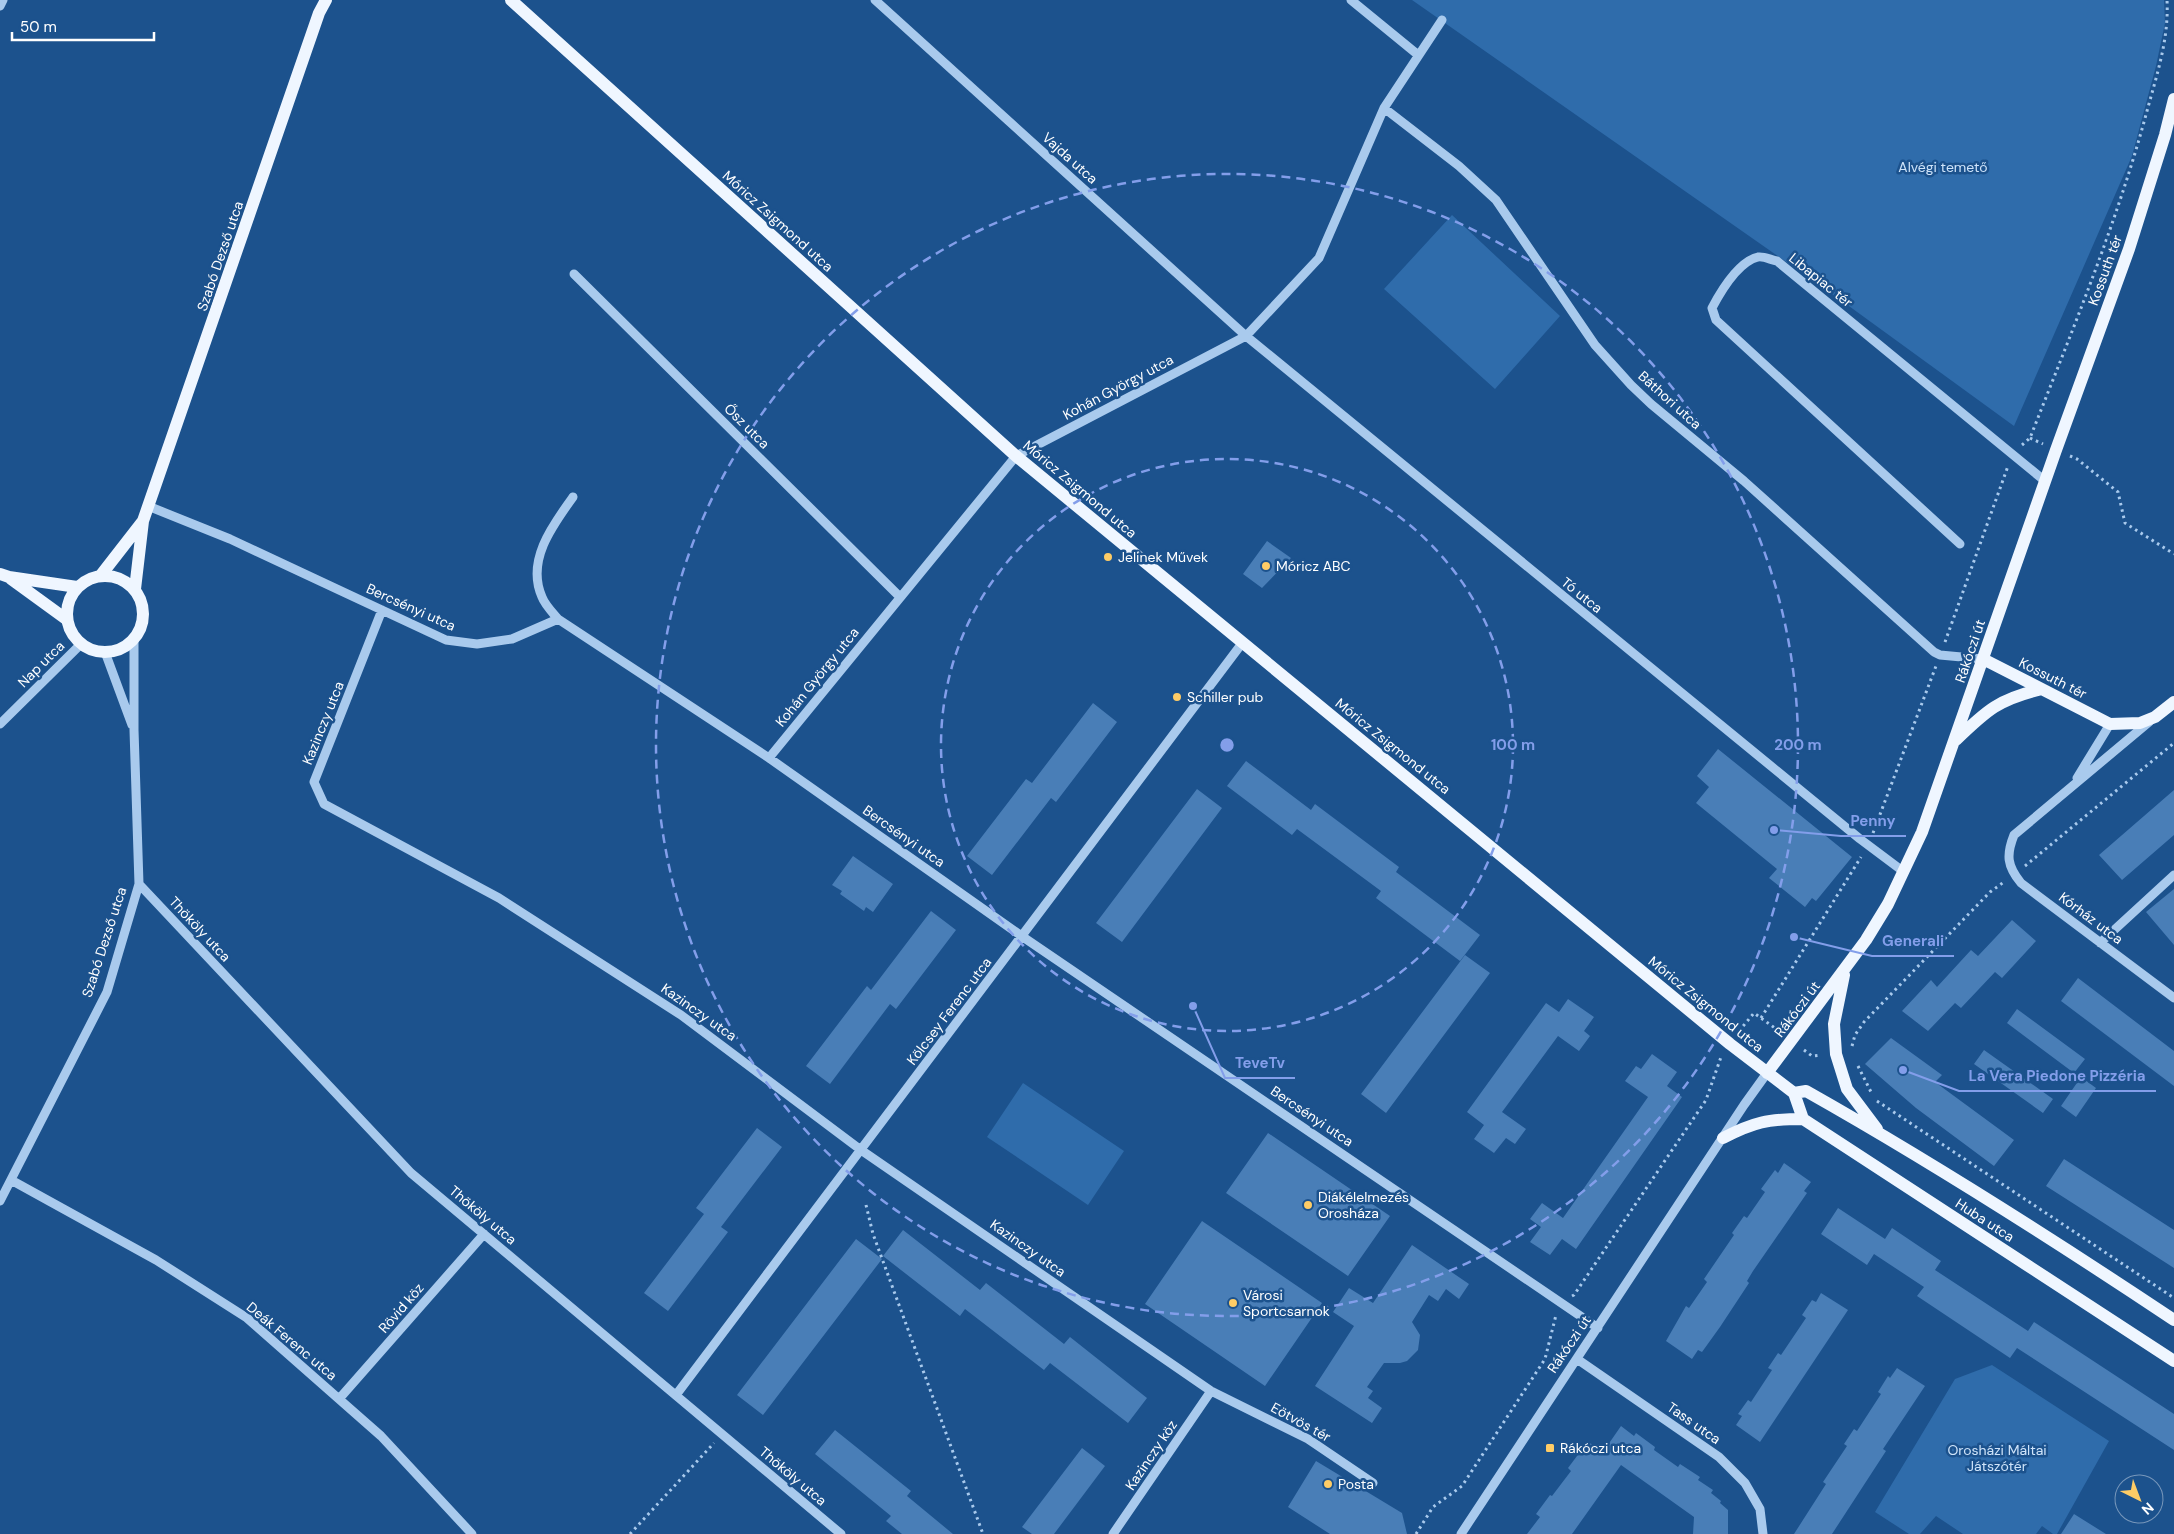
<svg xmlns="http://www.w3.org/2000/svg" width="2174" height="1534" font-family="'DM Sans',sans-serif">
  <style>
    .green { fill: #2f6cab }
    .building { fill: #497eb7 }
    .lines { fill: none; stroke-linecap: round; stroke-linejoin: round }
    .path { stroke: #a9caed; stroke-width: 3; stroke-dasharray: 2.5 4; stroke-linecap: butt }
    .minor { stroke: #a9caed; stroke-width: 9 }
    .major { stroke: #eff6ff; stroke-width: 12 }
    .ring { fill: none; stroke: #839eea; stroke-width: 2.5; stroke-dasharray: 9 6 }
    .poi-dot { fill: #fecc66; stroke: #1c528d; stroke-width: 2 }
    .labels { text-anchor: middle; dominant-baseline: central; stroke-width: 5; stroke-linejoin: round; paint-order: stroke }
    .street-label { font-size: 14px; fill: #fff; stroke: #1c528d }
    .park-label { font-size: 14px; fill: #cfe4fa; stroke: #1c528d }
    .poi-label { font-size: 14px; fill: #fff; stroke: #1c528d; text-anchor: start }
    .centre { fill: #839eea; stroke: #1c528d; stroke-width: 2.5 }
    .ring-label { font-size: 15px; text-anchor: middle; font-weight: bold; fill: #839eea; stroke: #1c528d; stroke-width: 5; stroke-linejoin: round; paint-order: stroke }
    .leader { fill: none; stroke: #839eea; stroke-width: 2 }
    .callout-dot { fill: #839eea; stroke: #1c528d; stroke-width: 2 }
    .callout-label { font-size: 15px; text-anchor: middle; font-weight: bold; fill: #839eea; stroke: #1c528d; stroke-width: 5; stroke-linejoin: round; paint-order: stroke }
  </style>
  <rect width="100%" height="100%" fill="#1c528d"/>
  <path class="green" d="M1412 0H2164L2165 23 2156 66 2132 156 2014 426 1842 301Z
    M1452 215 1560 316 1495 389 1384 289Z
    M1023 1083 1124 1151 1088 1205 987 1137Z
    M1992 1365 2109 1441 2057 1534H2053L2042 1526 2036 1534H1963L1936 1516 1920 1534H1909L1875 1512 1955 1379Z"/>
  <path class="building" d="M1267 541 1291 558 1262 588 1243 574Z
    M1093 703 1117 722 1056 802 1051 798 992 875 967 856 1026 779 1032 783Z
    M1718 749 1852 857 1816 901 1812 898 1805 907 1769 878 1777 869 1696 803 1709 787 1697 776Z
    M1246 761 1311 810 1315 804 1399 867 1396 872 1480 935 1460 961 1376 898 1381 891 1297 829 1292 835 1227 786Z
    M1197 789 1222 808 1122 942 1096 923Z
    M2174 790V835L2122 880 2099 855Z
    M853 856 893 884 873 912 866 907 864 911 840 894 842 891 832 885Z
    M2174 889V945L2146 912Z
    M931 911 956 930 896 1009 890 1004 830 1084 806 1066 867 986 871 990Z
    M2012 920 2036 941 2002 978 1995 972 1961 1008 1955 1003 1928 1031 1902 1011 1931 980 1937 987 1971 950 1978 956Z
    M1465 955 1490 973 1386 1113 1361 1094Z
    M2078 978 2174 1051V1086L2061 1001Z
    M1568 999 1594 1017 1584 1031 1590 1036 1579 1051 1558 1036 1502 1112 1526 1129 1515 1144 1506 1138 1494 1153 1474 1139 1484 1125 1467 1112 1546 1003 1559 1012Z
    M2017 1009 2085 1059 2074 1073 2007 1023Z
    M1891 1038 1942 1075 1935 1082 2014 1140 1994 1166 1916 1108 1865 1064Z
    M1984 1050 2053 1099 2043 1113 1974 1064Z
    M1652 1054 1677 1072 1667 1086 1682 1097 1576 1249 1562 1239 1550 1255 1530 1242 1541 1227 1530 1219 1542 1203 1563 1218 1648 1097 1625 1081 1636 1066 1641 1069Z
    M2081 1077 2096 1088 2076 1117 2061 1106Z
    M757 1128 782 1147 721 1227 728 1232 668 1311 644 1293 704 1214 696 1208Z
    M1268 1133 1390 1216 1348 1276 1226 1193Z
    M2064 1159 2174 1230V1268L2046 1186Z
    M1784 1163 1811 1182 1804 1191 1807 1193 1753 1271 1747 1281 1749 1283 1720 1327 1702 1352 1698 1350 1692 1359 1666 1341 1686 1306 1689 1308 1707 1282 1704 1279 1734 1235 1732 1233 1744 1216 1747 1218 1765 1192 1761 1189 1775 1170 1778 1173Z
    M1838 1208 1885 1239 1892 1228 1941 1261 1935 1270 2028 1331 2034 1322 2174 1414V1450L2017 1348 2010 1358 1917 1296 1924 1287 1874 1254 1867 1265 1821 1234Z
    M1202 1221 1322 1303 1265 1386 1145 1304Z
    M903 1230 980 1290 986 1283 1064 1344 1070 1337 1147 1398 1128 1423 1050 1363 1044 1370 965 1309 960 1316 883 1256Z
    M856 1239 882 1259 763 1415 737 1395Z
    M1412 1245 1469 1284 1459 1299 1446 1289 1438 1301 1429 1295 1412 1322 1420 1335 1418 1350 1407 1361 1400 1363H1384L1367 1387 1373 1391 1368 1398 1382 1408 1372 1423 1315 1386 1354 1326 1333 1312 1349 1288 1373 1303Z
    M1821 1293 1848 1310 1760 1442 1736 1425 1742 1416 1738 1414 1748 1400 1751 1402 1772 1370 1768 1368 1778 1353 1781 1355 1806 1318 1802 1315 1812 1300 1816 1302Z
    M1897 1368 1925 1386 1883 1449 1886 1451 1832 1534H1794L1826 1484 1823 1482 1847 1446 1844 1444 1854 1429 1857 1431 1881 1394 1878 1392 1888 1376 1890 1378Z
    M1621 1426 1634 1436 1636 1433 1655 1447 1654 1450 1678 1467 1680 1464 1700 1477 1698 1480 1713 1490 1711 1493 1721 1501 1720 1503 1728 1510V1534H1693L1694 1517 1621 1465 1572 1534H1527L1540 1517 1536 1514 1550 1495 1552 1496 1571 1471 1568 1468 1580 1452 1582 1454 1590 1443 1603 1452Z
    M835 1430 911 1491 907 1496 953 1534H902L886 1521 891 1516 815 1454Z
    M1082 1448 1105 1466 1054 1534H1032L1022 1527Z
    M1316 1461 1402 1513 1407 1534H1330L1288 1507Z
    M2074 1514 2106 1534H2061Z"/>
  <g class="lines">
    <path class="path" d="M2030 438 2043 444
      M2022 445 2030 438C2072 331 2117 223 2147 111 2157 74 2169 39 2167 0
      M2070 456 2077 459 2118 492 2125 523 2174 554
      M1945 642 2008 466
      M1873 833 1936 666
      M2025 866 2174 743
      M1761 1018 1861 857
      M1739 1031 1754 1013 1779 1031
      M1852 1046 1855 1035 1864 1022 1990 892 2004 882
      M1804 1050 1812 1056 1821 1055
      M1858 1066 1871 1092
      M1877 1101 2174 1298
      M866 1205 873 1234 983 1534
      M1572 1296 1574 1295 1706 1100 1721 1057
      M630 1534 714 1443
      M1416 1534 1433 1507 1462 1486 1545 1359 1556 1315"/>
    <path class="minor" d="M875 0 1246 336 1860 839 1904 872
      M1351 0 1417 54
      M0 6 3 0
      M1384 108 1459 166 1496 200 1595 345 1631 385 1651 404 1744 481 1934 652 1940 655 1983 659
      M574 274 900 597
      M148 506 230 539 446 640 477 644 512 639 558 619 769 758 1023 937 1598 1328
      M1960 544 1716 320 1712 308C1721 291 1738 262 1758 257 1764 256 1771 260 1777 261L2045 481
      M382 610 314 782 324 804 499 898 681 1015 861 1150 1211 1391 1308 1439 1373 1483
      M558 619C553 613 545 605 542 597 526 561 552 526 573 497
      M105 652 132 725
      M2149 722 2014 835C2006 855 2007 866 2021 883L2174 998
      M0 724 81 644
      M769 758 1016 456 1246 336 1319 258 1384 108 1442 20
      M2077 778 2110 724
      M139 884 411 1173 841 1534
      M2100 943 2174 875
      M11 1180 156 1260 247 1318 381 1436 472 1534
      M0 1201 107 992 139 884 134 730V638
      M1577 1359 1719 1457 1745 1483 1760 1509 1763 1534
      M676 1395 1243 642
      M339 1399 484 1234
      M1113 1534 1211 1391
      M1461 1534 1744 1105 1767 1073"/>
    <path class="major" d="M511 0 1016 456 1730 1044 1794 1093 1803 1119 2174 1361
      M0 574 9 577 77 587
      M101 575 143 521
      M67 614a38 38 0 1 1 76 0a38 38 0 1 1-76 0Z
      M11 579 66 619
      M135 589 143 521 319 13 326 0
      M1983 659 2110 724 2140 723 2155 717 2174 702
      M1956 740C1987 710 1999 699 2042 689
      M1844 975 1834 1024 1836 1054 1847 1089 1877 1129
      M1767 1073 1866 940 1888 904 1922 832 2056 450 2129 249 2165 135 2174 99
      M1794 1093 1806 1091C1932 1162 2054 1240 2174 1320
      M1723 1138C1754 1122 1768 1119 1803 1119"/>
  </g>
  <g class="ring">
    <circle cx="1227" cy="745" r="286"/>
    <circle cx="1227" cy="745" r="571"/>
  </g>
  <g class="poi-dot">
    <circle cx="1108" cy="557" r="5"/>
    <circle cx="1266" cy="566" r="5"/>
    <circle cx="1177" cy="697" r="5"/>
    <circle cx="1308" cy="1205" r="5"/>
    <circle cx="1233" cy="1303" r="5"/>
    <rect x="1545" y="1443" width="10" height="10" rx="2.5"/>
    <circle cx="1328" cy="1484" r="5"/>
  </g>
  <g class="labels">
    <g class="street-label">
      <text transform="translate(1070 158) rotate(42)">Vajda utca</text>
      <text transform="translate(778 221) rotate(42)">Móricz Zsigmond utca</text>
      <text transform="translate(220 256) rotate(-71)">Szabó Dezső utca</text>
      <text transform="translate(2105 270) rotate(-70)">Kossuth tér</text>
      <text transform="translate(1821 280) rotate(39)">Libapiac tér</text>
      <text transform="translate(1118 387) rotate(-28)">Kohán György utca</text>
      <text transform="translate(1670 400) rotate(42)">Báthori utca</text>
      <text transform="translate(747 426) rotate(45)">Ősz utca</text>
      <text transform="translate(1080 489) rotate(40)">Móricz Zsigmond utca</text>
      <text transform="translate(1582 595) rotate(39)">Tó utca</text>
      <text transform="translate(411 607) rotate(24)">Bercsényi utca</text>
      <text transform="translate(1970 651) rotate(-71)">Rákóczi út</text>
      <text transform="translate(41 664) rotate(-45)">Nap utca</text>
      <text transform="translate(817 677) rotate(-51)">Kohán György utca</text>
      <text transform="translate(2053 678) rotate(27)">Kossuth tér</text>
      <text transform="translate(323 723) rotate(-68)">Kazinczy utca</text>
      <text transform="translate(1393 746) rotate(39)">Móricz Zsigmond utca</text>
      <text transform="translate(904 836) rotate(35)">Bercsényi utca</text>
      <text transform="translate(2091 918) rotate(37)">Kórház utca</text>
      <text transform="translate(200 929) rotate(47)">Thököly utca</text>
      <text transform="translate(104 942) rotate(-72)">Szabó Dezső utca</text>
      <text transform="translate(1706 1004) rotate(39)">Móricz Zsigmond utca</text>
      <text transform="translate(1797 1009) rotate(-53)">Rákóczi út</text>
      <text transform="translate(949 1011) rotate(-53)">Kölcsey Ferenc utca</text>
      <text transform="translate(699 1012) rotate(35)">Kazinczy utca</text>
      <text transform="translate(1312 1116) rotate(34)">Bercsényi utca</text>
      <text transform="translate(483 1215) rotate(40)">Thököly utca</text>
      <text transform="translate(1985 1220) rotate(33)">Huba utca</text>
      <text transform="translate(1028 1248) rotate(35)">Kazinczy utca</text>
      <text transform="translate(401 1308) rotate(-49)">Rövid köz</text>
      <text transform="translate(292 1341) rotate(40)">Deák Ferenc utca</text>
      <text transform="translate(1569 1344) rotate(-56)">Rákóczi út</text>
      <text transform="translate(1301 1422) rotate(29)">Eötvös tér</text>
      <text transform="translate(1694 1423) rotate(35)">Tass utca</text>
      <text transform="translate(1151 1455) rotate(-56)">Kazinczy köz</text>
      <text transform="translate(793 1476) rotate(40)">Thököly utca</text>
    </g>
    <g class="park-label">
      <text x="1943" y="167">Alvégi temető</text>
      <text x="1997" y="1450">Orosházi Máltai<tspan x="1997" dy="16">Játszótér</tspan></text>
    </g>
    <g class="poi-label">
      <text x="1118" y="557">Jelinek Művek</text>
      <text x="1276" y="566">Móricz ABC</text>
      <text x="1187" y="697">Schiller pub</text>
      <text x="1318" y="1197">Diákélelmezés<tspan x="1318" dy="16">Orosháza</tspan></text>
      <text x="1243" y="1295">Városi<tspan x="1243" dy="16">Sportcsarnok</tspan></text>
      <text x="1560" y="1448">Rákóczi utca</text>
      <text x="1338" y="1484">Posta</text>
    </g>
  </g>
  <circle cx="1227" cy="745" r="8" class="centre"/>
  <g class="ring-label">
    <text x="1513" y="750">100 m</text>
    <text x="1798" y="750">200 m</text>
  </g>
  <path class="leader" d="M1774 830L1841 836H1906M1794 937L1872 956H1954M1193 1006L1225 1078H1295M1903 1070L1959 1091H2156"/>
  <g class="callout-dot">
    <circle cx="1774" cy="830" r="5"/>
    <circle cx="1794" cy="937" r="5"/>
    <circle cx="1193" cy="1006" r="5"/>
    <circle cx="1903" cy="1070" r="5"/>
  </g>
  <g class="callout-label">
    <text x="1873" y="826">Penny</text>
    <text x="1913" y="946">Generali</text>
    <text x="1260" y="1068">TeveTv</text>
    <text x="2057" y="1081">La Vera Piedone Pizzéria</text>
  </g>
  <g transform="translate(2139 1499) rotate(138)"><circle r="24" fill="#1c528d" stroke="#7797bb"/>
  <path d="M0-4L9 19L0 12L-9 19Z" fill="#fecc66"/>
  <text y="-8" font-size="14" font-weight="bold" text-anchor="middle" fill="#ffffff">N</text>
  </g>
  <path d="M12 32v8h142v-8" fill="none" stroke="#ffffff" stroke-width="2.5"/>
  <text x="20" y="32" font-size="15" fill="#ffffff" stroke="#1c528d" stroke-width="4" paint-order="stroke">50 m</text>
</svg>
